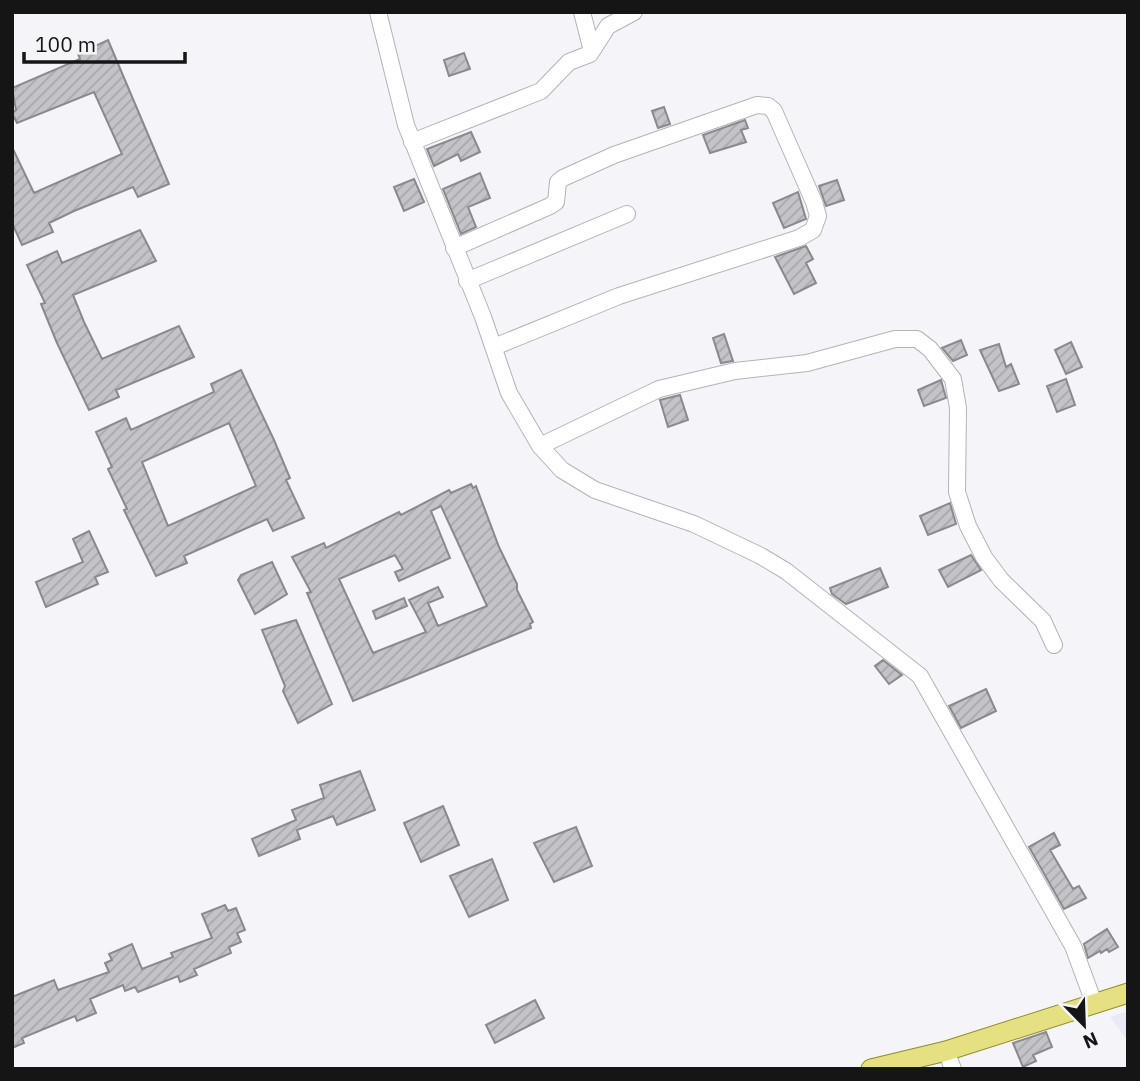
<svg xmlns="http://www.w3.org/2000/svg" width="1140" height="1081" font-family="'IBM Plex Sans',sans-serif">
  <style>
    .built { fill: #ebe9f5 }
    .building { fill: url(#building-hatch); stroke: #8a898d; stroke-width: 2; fill-rule: evenodd }
    .lines { fill: none; stroke-linecap: round; stroke-linejoin: round }
    .minor-casing { stroke: #b4b3b7; stroke-width: 18 }
    .major-casing { stroke: #908d26; stroke-width: 21 }
    .minor { stroke: #fff; stroke-width: 16 }
    .major { stroke: #e5e182; stroke-width: 19 }
  </style>
  <defs>
    <pattern id="building-hatch" width="6" height="6" patternUnits="userSpaceOnUse" patternTransform="scale(1.75)"><rect width="6" height="6" fill="#c4c3c8"/><path d="M-1 1l2-2M0 6l6-6M5 7l2-2" fill="none" stroke="#a8a7ab"/></pattern>
  </defs>
  <rect width="100%" height="100%" fill="#f5f4f9"/>
  <path class="built" d="M1128 1011V1041L1110 1017Z"/>
  <path class="building" d="M108 40 169 184 138 197 133 187 74 211 49 223 53 232 22 245 12 223V147L34 193 122 154 94 92 17 123 12 113 16 110 12 88 80 59 78 54Z
    M464 53 470 69 449 76 444 60Z
    M664 107 670 124 658 128 652 111Z
    M745 120 748 128 741 130 746 142 710 153 703 135Z
    M471 132 480 152 461 161 458 154 434 166 427 149Z
    M480 173 490 198 468 207 476 227 461 234 443 189Z
    M414 179 424 202 404 211 394 187Z
    M837 180 844 200 826 206 819 186Z
    M798 192 806 219 784 228 773 203Z
    M140 230 156 261 73 295 84 322 102 359 179 326 194 357 116 390 119 397 89 410 57 343 41 304 45 303 27 265 57 251 62 263Z
    M806 246 813 259 806 263 816 283 794 294 775 257Z
    M724 334 733 361 721 363 713 338Z
    M961 340 967 355 953 361 942 348Z
    M1071 342 1082 367 1066 374 1055 350Z
    M999 344 1006 367 1011 364 1019 384 999 391 980 350Z
    M241 370 274 440 290 478 286 480 304 518 273 531 267 519 184 556 187 563 156 576 124 510 127 509 108 469 112 467 96 432 126 418 131 430 214 392 211 384ZM229 423 256 486 168 526 142 462Z
    M1066 379 1075 405 1057 412 1047 386Z
    M941 380 946 398 924 406 918 390Z
    M680 395 688 420 668 427 660 400Z
    M471 484 473 488 476 486 499 547 517 584V590L533 622 530 624 531 628 353 701 307 593 311 592 292 557 324 543 326 548 399 512 401 515 449 490 451 493ZM441 506 487 606 438 626 428 603 443 597 438 587 409 600 426 632 373 653 339 579 395 555 403 569 395 572 399 581 450 558 431 511Z
    M950 503 956 524 928 535 920 516Z
    M89 531 108 572 95 577 98 584 46 607 36 582 83 562 73 539Z
    M971 555 981 570 948 587 939 570Z
    M272 562 287 594 255 614 238 580 241 575Z
    M880 568 888 587 846 604 832 594 830 588Z
    M404 598 407 606 376 619 373 611Z
    M296 620 332 704 298 723 283 691 285 686 262 630Z
    M883 660 902 675 889 684 875 666Z
    M986 689 996 711 961 728 949 706Z
    M360 771 375 810 337 825 333 816 297 830 300 839 259 856 252 839 296 820 292 810 324 798 320 785Z
    M443 806 459 845 421 862 404 823Z
    M576 827 592 866 554 882 534 843Z
    M1054 833 1060 845 1050 850 1073 889 1079 886 1086 898 1064 909 1029 847Z
    M492 859 508 900 469 917 450 876Z
    M225 905 228 911 236 908 245 930 237 933 241 942 229 947 231 953 194 969 197 975 180 982 178 976 138 992 135 987 125 991 123 985 90 999 96 1013 77 1021 75 1016 22 1038 24 1043 12 1048V997L54 980 58 990 109 972 105 963 112 960 109 954 132 944 142 969 173 957 171 953 212 938 202 914Z
    M1107 929 1118 947 1109 952 1107 949 1101 953 1100 951 1088 958 1084 944Z
    M535 1000 544 1018 495 1043 486 1025Z
    M1046 1032 1052 1047 1033 1055 1036 1061 1023 1067 1013 1043Z"/>
  <g class="lines">
    <g class="minor-casing">
      <path id="minor" d="M378 12 406 125 483 317 509 393 540 446 562 470 595 490 694 524 761 556 786 571 920 676 1073 946 1094 1003
        M582 12 592 51
        M412 142 541 91 569 62 590 54 608 26 634 12
        M454 248 550 206 556 202 558 182 563 178 614 155 757 105 768 106 774 111 814 202 818 216 813 230 799 238 619 296 494 347
        M467 281 627 214
        M540 446 659 389 735 371 807 363 895 339H917L930 349 953 379 958 408 957 492 968 526 984 557 1001 580 1043 621 1054 645
        M946 1051 953 1069"/>
    </g>
    <g class="major-casing">
      <path id="major" d="M871 1069 946 1051 1128 993"/>
    </g>
    <use href="#minor" class="minor"/>
    <use href="#major" class="major"/>
  </g>
  <rect width="1140" height="1081" fill="none" stroke="#151516" stroke-width="28"/>
  <g transform="translate(1084 1025) rotate(157)" stroke="#f5f4f9" stroke-width="5" paint-order="stroke">
  <path d="M0-5L12 26L0 18L-12 26Z" fill="#151516"/>
  <text y="-10" font-size="19" font-weight="bold" text-anchor="middle" fill="#151516">N</text>
  </g>
  <path d="M24 52v10h161v-10" fill="none" stroke="#151516" stroke-width="3.5"/>
  <text x="35" y="52" font-size="21" fill="#151516" stroke="#f5f4f9" stroke-width="5" paint-order="stroke">100 m</text>
</svg>
